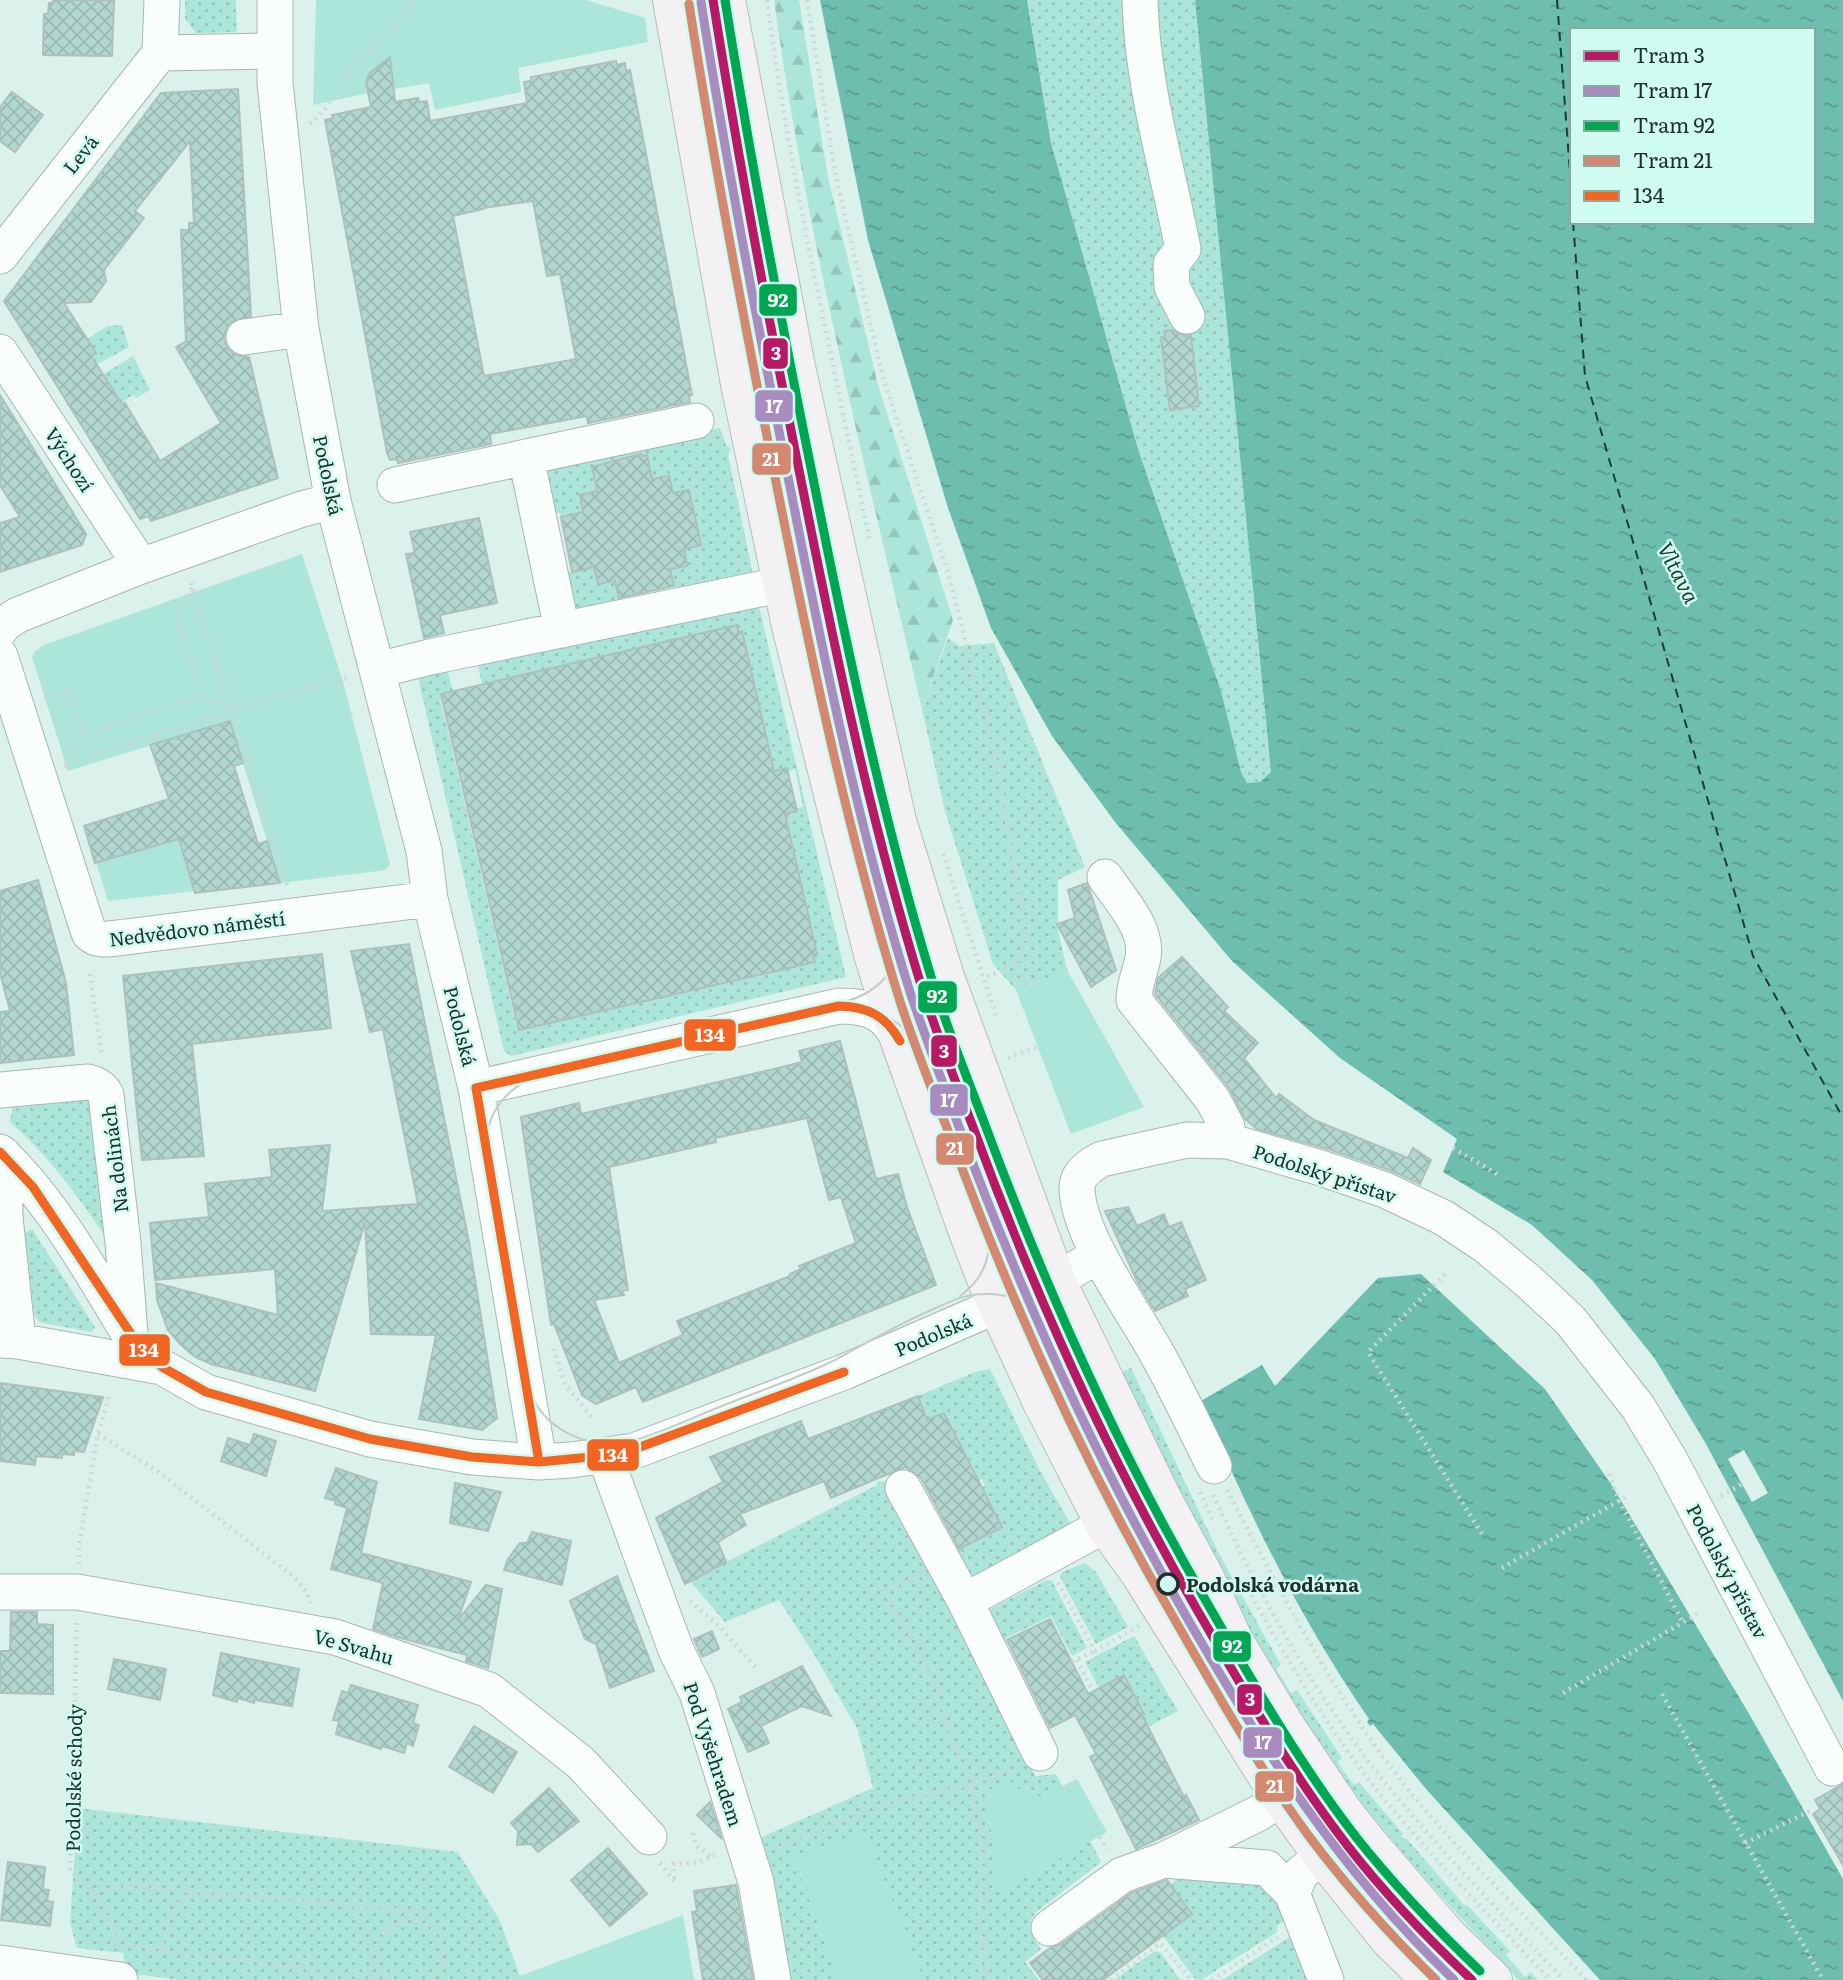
<svg xmlns="http://www.w3.org/2000/svg" width="1843" height="1980" font-family="Literata,serif">
  <style>
    .grass { fill: url(#grass-dots) }
    .forest { fill: url(#forest-firs) }
    .park { fill: #ace5d9 }
    .water { fill: url(#water-ripples); fill-rule: evenodd }
    .pier { fill: #daf1ec }
    .lines { fill: none; stroke-linecap: round; stroke-linejoin: round }
    .ferry { stroke: #223a35; stroke-width: 2; stroke-dasharray: 9 7; stroke-linecap: butt }
    .building { fill: url(#building-cross-hatch); stroke: #adc0bc; stroke-width: 2; fill-rule: evenodd }
    .minor-casing { stroke: #a6b8b4; stroke-width: 37 }
    .major-casing { stroke: #b8bcbf; stroke-width: 40 }
    .path { stroke: #cfd6d4; stroke-width: 4.5; stroke-dasharray: 2 5; stroke-linecap: butt }
    .minor { stroke: #f9fdfc; stroke-width: 35 }
    .major { stroke: #f3f1f4; stroke-width: 38 }
    .tram { stroke: #c4cbc9; stroke-width: 2 }
    .bus-1-casing { stroke: #d0fbf1; stroke-width: 14 }
    .bus-1 { stroke: #f26522; stroke-width: 9 }
    .tram-1-casing { stroke: #d0fbf1; stroke-width: 14 }
    .tram-2-casing { stroke: #d0fbf1; stroke-width: 14 }
    .tram-3-casing { stroke: #d0fbf1; stroke-width: 14 }
    .tram-4-casing { stroke: #d0fbf1; stroke-width: 14 }
    .tram-1 { stroke: #b71965; stroke-width: 9 }
    .tram-2 { stroke: #a88cbf; stroke-width: 9 }
    .tram-3 { stroke: #00a651; stroke-width: 9 }
    .tram-4 { stroke: #d3886f; stroke-width: 9 }
    .stop-dot { fill: #d0fbf1; stroke: #1f2f2c; stroke-width: 3.5 }
    .labels { text-anchor: middle; dominant-baseline: central; stroke-width: 5; stroke-linejoin: round; paint-order: stroke }
    .street-label { font-size: 19px; fill: #1f2f2c; stroke: #d0fbf1 }
    .stop-label { font-size: 19px; font-weight: bold; fill: #1f2f2c; stroke: #d0fbf1; text-anchor: start }
    .water-label { font-size: 21px; font-style: italic; fill: #223a35; stroke: #d0fbf1 }
    .line-badge { stroke: #d0fbf1; stroke-width: 2.5 }
    .badge-label { font-size: 19px; text-anchor: middle; font-weight: bold; fill: #fff }
  </style>
  <defs>
    <pattern id="grass-dots" width="8" height="8" patternUnits="userSpaceOnUse" patternTransform="scale(1.75)"><rect width="8" height="8" fill="#ace5d9"/><path d="M2 2h.1M6 6h.1" fill="none" stroke="#94c5ba" stroke-width="1.8" stroke-linecap="round"/></pattern>
    <pattern id="forest-firs" width="22" height="20" patternUnits="userSpaceOnUse" patternTransform="scale(1.75)"><rect width="22" height="20" fill="#ace5d9"/><path d="M5 1l3.5 6h-7zM16 11l3.5 6h-7z" fill="#94c5ba"/></pattern>
    <pattern id="water-ripples" width="26" height="14" patternUnits="userSpaceOnUse" patternTransform="scale(1.75)"><rect width="26" height="14" fill="#6ebeaf"/><path d="M2 4q2-2 4 0t4 0M15 11q2-2 4 0t4 0" fill="none" stroke="#5a9b8f"/></pattern>
    <pattern id="building-cross-hatch" width="8" height="8" patternUnits="userSpaceOnUse" patternTransform="scale(1.75)"><rect width="8" height="8" fill="#b2d7d0"/><path d="M0 0l8 8M0 8l8-8" fill="none" stroke="#99b9b3"/></pattern>
  </defs>
  <rect width="100%" height="100%" fill="#daf1ec"/>
  <path class="grass" d="M185 0H236L237 32 196 33 185 19Z
    M1027 0H1195L1271 772 1260 782 1247 783 1241 772 1221 691 1138 449 1051 143Z
    M122 325 129 347 96 365 91 356 96 353 87 339 108 326Z
    M133 356 150 390 136 398 133 395 119 404 102 375Z
    M720 428 726 445 731 449 728 455 754 579 676 596 670 569 687 566 684 549 701 545 690 491 673 493 652 479 641 454 592 467 597 491 580 495 583 512 561 517 560 513H555L538 466Z
    M594 567 598 584 615 581 621 607 575 617 566 573Z
    M757 598 846 977 511 1056 504 1051 416 669H447L453 691 441 694V702L516 1023 520 1030 815 962 813 954 817 953 785 814 797 811V808L803 807 795 769 788 771 787 768 774 771 742 632H738L737 625 482 684 477 662Z
    M948 638 959 646 994 643 1085 867 1058 880V930L1067 970 1016 990 993 964 945 811 922 709Z
    M95 1098 105 1236C77 1195 48 1155 10 1122L14 1099Z
    M32 1229 95 1327 91 1332 39 1322 34 1314 25 1233Z
    M1131 1368 1219 1554 1281 1665 1276 1669 1291 1693 1297 1690 1342 1758 1337 1762 1354 1785 1359 1782 1403 1834 1401 1836 1404 1839 1406 1838 1457 1897 1465 1906 1467 1905 1510 1951 1506 1955 1525 1977 1531 1972 1538 1980H1519C1448 1905 1379 1831 1320 1746 1240 1630 1180 1500 1117 1374Z
    M990 1369 1040 1471 1070 1523 1066 1532 974 1582 948 1554 1002 1527 982 1487 985 1486 982 1479 979 1480 945 1414 927 1420 918 1396 975 1372Z
    M884 1481 888 1483 898 1503 893 1507 904 1529 910 1526 1035 1776 1056 1774 1101 1862 1035 1913C1025 1928 1033 1937 1041 1949L1025 1962 1039 1980H785L753 1841 873 1788 857 1728 812 1651 779 1600 725 1622 690 1581 877 1485V1482Z
    M1085 1563 1096 1572 1128 1627 1096 1644 1060 1577 1062 1572Z
    M1047 1580 1052 1581 1087 1648 1072 1656 1051 1616 994 1644 988 1610Z
    M1134 1636 1178 1711 1148 1727 1124 1676 1099 1688 1085 1662Z
    M78 1808 458 1852 499 1919 520 1976 509 1980H180L127 1973 123 1953 77 1948 70 1923Z
    M1190 1871 1255 1882 1268 1888 1287 1920 1278 1925 1276 1933 1201 1980 1195 1979 1163 1936 1192 1914 1171 1884Z
    M1296 1933 1335 1980H1222Z
    M1155 1951 1161 1953 1180 1980H1114Z"/>
  <path class="forest" d="M774 0H799L828 177 878 385 953 620 922 709C867 474 807 240 774 0Z"/>
  <path class="park" d="M316 0H586L645 18 648 42 518 68 521 92 435 110 429 83 394 89 390 62C374 67 364 75 368 93L313 105Z
    M302 554 344 685 390 864 386 870 280 883 230 721 68 771 32 657 35 651 44 645Z
    M179 839 195 891 108 901 96 862Z
    M1067 970 1144 1107 1071 1134 1016 990Z
    M1077 1779 1107 1832 1004 1890 992 1886V1837L984 1792 1011 1781C1036 1809 1049 1792 1077 1779Z
    M865 1831 922 1975 910 1980H839L793 1857Z
    M683 1915 694 1980H509L670 1920Z"/>
  <path class="water" d="M820 0H1027L1051 143 1138 449 1221 691 1241 772 1247 783 1260 782 1271 772 1195 0H1843V1701L1706 1444 1655 1359 1592 1280 1532 1225 1443 1172 1457 1139 1340 1058 1232 961 1115 822 1052 736 991 628 948 508 868 240ZM1572 30H1813V222H1572Z
    M1421 1274 1545 1389 1611 1484 1748 1712 1843 1879V1980H1600L1426 1789 1373 1724 1370 1726 1367 1722 1369 1719C1300 1619 1248 1513 1201 1401L1262 1365 1275 1386 1378 1278Z"/>
  <path class="pier" d="M1744 1450 1768 1493 1752 1502 1728 1459Z"/>
  <g class="lines">
    <path class="ferry" d="M1557 0 1572 199
      M1573 222 1585 376 1753 956 1843 1118"/>
  </g>
  <path class="building" d="M53 0H114L112 56 43 55 44 14H48L49 3H53Z
    M390 57 395 102 418 98 419 102 427 101 430 121 527 103 524 82 531 81V77L616 61 617 65 625 63 626 71 630 70 692 395 689 396 690 402 588 423 587 416 490 434 491 444 398 463 397 459 390 460 387 453 325 120 333 118 332 115 371 107 366 82 370 73ZM533 201 547 276 560 274 576 359 484 376 453 216 483 209V208Z
    M238 89 251 316 231 322 226 329 224 339 228 349 236 355 249 357 278 478 151 521 149 516 140 519 4 301 161 93ZM190 141 194 223H189V230H181L186 341 176 347 221 423 160 461 125 403 123 405 91 356 96 353 64 303 91 302 106 281 104 270 144 218 135 211Z
    M12 92 43 115 15 152 0 141V107Z
    M1173 330 1185 336 1191 335 1199 406 1170 410 1161 337H1165L1164 331Z
    M0 395 86 534 82 545 0 572V523L20 517 0 485Z
    M641 454 642 456 647 455 652 479 669 476 673 493 689 490 701 545 684 549 687 566 670 569 674 586 619 598 615 581 598 584 594 567 572 572 561 517 583 512 580 495 597 491 592 467Z
    M479 518 497 603 440 615 444 633 424 638 406 554 415 553 410 532Z
    M737 625 738 632 742 631 774 771 787 768 797 811 785 814 817 954H813L815 962 519 1030 441 694Z
    M230 721 243 763 234 766 258 844 267 841 280 883 195 893 179 839 95 863 84 826 169 799 150 745Z
    M38 880 66 983 74 1055 0 1063V1012L10 1011 0 973V891Z
    M1087 883 1116 970 1091 987 1057 924 1075 918 1068 890Z
    M409 944 469 1242 497 1418 482 1430 419 1419 436 1335 371 1334 365 1222 315 1391 211 1364 195 1357 181 1345 168 1330 157 1300 156 1283 278 1315 275 1269 155 1280 150 1223 209 1217 205 1184 272 1177 269 1150 330 1145 322 1211 418 1204 383 1029 370 1032 351 951Z
    M322 954 331 1028 192 1044 204 1156 142 1160 123 976Z
    M1182 957 1228 1007 1224 1011 1258 1043 1244 1058 1276 1098 1279 1094 1314 1120 1408 1158 1413 1148 1431 1160 1420 1184 1392 1171 1328 1149 1257 1129 1245 1119 1229 1088 1155 994 1158 978Z
    M840 1041 876 1179 898 1174 907 1207 936 1285 643 1402 636 1387 596 1404 582 1395 554 1324 551 1325 521 1117 579 1103 581 1114 770 1070 802 1062 799 1051ZM807 1118 829 1200 841 1197 856 1243 799 1266 801 1269 790 1274V1276L677 1321 683 1335 619 1363 594 1300 624 1295 622 1291 628 1290 609 1167 716 1142 715 1138Z
    M1128 1207 1137 1226 1164 1214 1169 1227 1181 1222 1206 1280 1185 1289 1188 1296 1155 1311 1138 1283 1105 1211Z
    M0 1383 103 1397 84 1452 74 1451V1455L62 1454V1458L36 1456 35 1465 0 1461Z
    M918 1396 927 1420 944 1413 1002 1527 959 1549 921 1478 905 1467 831 1498 824 1481 740 1514 746 1525 718 1542 726 1562 685 1584 656 1518 723 1482 710 1457 801 1421 808 1439Z
    M254 1434 276 1441 266 1476 221 1461 228 1438 250 1445Z
    M336 1468 377 1482 361 1553 471 1582 458 1620 486 1585 502 1589 488 1668 466 1661 467 1655 400 1638 373 1629 383 1583 331 1569 347 1508 335 1504 336 1501 325 1498Z
    M455 1483 501 1492 488 1531 450 1523Z
    M532 1532 571 1541 562 1585 504 1570 508 1559 520 1543H527Z
    M617 1576 654 1671 610 1688 596 1644 585 1639 570 1601Z
    M11 1612H37V1624L53 1625V1694L0 1693V1651H10Z
    M1050 1619 1088 1694 1124 1675 1144 1714 1142 1715 1184 1797 1186 1795 1199 1820 1136 1849 1090 1757 1096 1754 1075 1715 1050 1728 1007 1640Z
    M712 1631 719 1649 702 1657 694 1639Z
    M221 1653 299 1669 292 1706 254 1700V1703L238 1698 237 1702 213 1695Z
    M114 1659 166 1669 160 1700 108 1689Z
    M802 1666 831 1716 802 1706 761 1726 769 1743 748 1752 728 1709 742 1702 740 1697Z
    M351 1685 418 1705 413 1723 419 1725 413 1746 407 1743 404 1753 382 1746 381 1749 336 1734 339 1721 333 1720 342 1691 348 1693Z
    M474 1726 517 1752 493 1793 449 1767Z
    M1843 1784V1865L1813 1814 1820 1809 1815 1800Z
    M549 1788 579 1821 538 1852 531 1844 517 1845 518 1831 511 1823Z
    M710 1802 722 1839 697 1815Z
    M608 1848 647 1894 610 1926 571 1880Z
    M8 1862 45 1867 43 1889 49 1890 47 1901 53 1902 50 1926 1 1920Z
    M1167 1880 1192 1914 1103 1980H1043L1030 1963 1050 1948 1061 1944 1131 1893Z
    M736 1885 753 1980H703L692 1912 697 1911 694 1891Z"/>
  <g class="lines">
    <g class="minor-casing">
      <path id="minor" d="M275 0V83L301 329 333 501 424 851 430 899 476 1088 539 1462
        M1140 0C1142 85 1167 166 1183 249L1171 264 1172 287 1187 316
        M160 53 274 51
        M160 53 162 0
        M0 256 160 53
        M244 337 301 329
        M0 352 141 566
        M526 457 562 630
        M395 485 696 421
        M0 630 4 624 18 615 141 566 302 509 333 501
        M0 656 89 933C98 943 114 938 126 937L430 899
        M378 670 430 657 765 588
        M1105 877C1121 901 1151 931 1142 962 1139 976 1134 985 1134 1000L1213 1100 1227 1127 1228 1141
        M476 1088 839 1006C871 1006 886 1013 900 1041
        M0 1090 88 1082C97 1084 102 1087 106 1095L123 1243 130 1334
        M0 1152C53 1202 90 1270 128 1332
        M4 1155 5 1217 18 1341
        M0 1340 18 1341 162 1367 206 1392 370 1439 472 1457 539 1462 571 1460 634 1451 844 1372 1056 1280 1099 1255
        M605 1456 676 1650 697 1693 756 1882 773 1980
        M1214 1466C1195 1428 1177 1389 1156 1352 1133 1310 1079 1237 1077 1190 1076 1174 1090 1165 1102 1159L1187 1140 1228 1141 1321 1168 1385 1190 1444 1218 1486 1246 1528 1281 1570 1320 1638 1407 1670 1460 1832 1768
        M903 1488 965 1601 1040 1753
        M0 1592H77L335 1637 489 1690 581 1763 649 1837
        M965 1601 1105 1525
        M1164 1860 1259 1813 1281 1798
        M1049 1928 1122 1875 1164 1860 1267 1868 1292 1893
        M0 1963 120 1980
        M1326 1980 1292 1893 1301 1873 1358 1830"/>
    </g>
    <g class="major-casing">
      <path id="major" d="M672 0 740 384 791 626 873 954 900 1041 968 1232 992 1294 1041 1400 1105 1525 1139 1572 1281 1798 1323 1857 1390 1940 1431 1980
        M726 0 796 367 897 821 945 977 1056 1280 1162 1498 1204 1576 1233 1639 1286 1727 1342 1810 1368 1843 1447 1935 1493 1980"/>
    </g>
    <path class="path" d="M767 0C791 182 833 362 870 542
      M807 0 836 177 884 381 949 576 997 765 1024 917 1025 940 1017 963 985 978
      M310 124 324 111 358 60 398 28 413 0
      M191 583 288 887
      M192 588 176 616 202 696 231 709
      M44 697 68 689 83 734
      M65 765 83 734 202 696
      M64 766 233 709 348 678
      M943 854 997 1019
      M1017 963 1027 986
      M90 974 102 1057
      M1008 1058 1038 1046
      M1453 1148 1497 1174
      M1445 1274 1368 1352 1482 1534
      M553 1349 565 1384 592 1418
      M98 1434 157 1471 294 1577 307 1592 310 1603
      M1609 1474 1619 1500 1683 1623
      M1227 1490C1273 1578 1319 1666 1376 1747 1436 1833 1515 1903 1586 1980
      M1200 1492 1212 1519
      M1213 1495C1261 1599 1319 1702 1392 1791 1446 1857 1506 1918 1564 1980
      M1721 1496 1742 1484
      M79 1564V1546L98 1434 109 1397
      M1502 1568 1629 1495
      M918 1575 884 1590 941 1694 938 1705 971 1784 983 1849 979 1922 989 1980
      M1058 1583 1095 1651 1139 1626
      M1245 1583C1277 1642 1312 1702 1351 1756 1410 1837 1482 1907 1550 1980
      M690 1601 720 1627 756 1668
      M77 1623 70 1872C103 1897 107 1906 118 1945L116 1949
      M1077 1660 1093 1692
      M1072 1662 1095 1651
      M1563 1693 1697 1614
      M1662 1694 1823 1980
      M693 1833 696 1845 710 1856
      M1100 1837 1107 1850
      M1745 1843 1810 1811
      M776 1849 777 1847C816 1832 854 1815 894 1803 934 1791 977 1787 1015 1767
      M660 1863 675 1882 673 1864 696 1863 717 1854
      M95 1890 144 1887 423 1912 422 1922
      M118 1945 388 1979
      M158 1949 169 1935 174 1901 191 1892
      M389 1979C386 1975 381 1970 379 1966 370 1945 388 1920 410 1919 427 1918 445 1938 444 1955 444 1962 437 1973 433 1980
      M1111 1980 1160 1943 1191 1980
      M1212 1980 1278 1937"/>
    <use href="#minor" class="minor"/>
    <use href="#major" class="major"/>
    <path class="tram" d="M844 1002C898 987 905 948 897 899
      M932 1063C912 1027 881 1006 839 1006L556 1069C516 1080 486 1104 486 1148L521 1358C524 1372 527 1386 533 1399 550 1432 592 1450 628 1442 660 1434 691 1418 722 1406 759 1391 799 1378 835 1360 870 1341 900 1323 938 1307 953 1300 967 1294 984 1294 1026 1293 1042 1313 1061 1347
      M960 1296C996 1270 992 1237 981 1199"/>
    <g class="bus-1-casing">
      <path id="bus-1" d="M0 1152 33 1187 137 1343 162 1367 206 1392 370 1439 472 1457 539 1462 621 1454 844 1372
        M539 1462 476 1088 839 1006C868 1007 885 1015 900 1041"/>
    </g>
    <use href="#bus-1" class="bus-1"/>
    <g class="tram-1-casing">
      <path id="tram-1" d="M713 0C739 164 770 327 803 490 836 656 871 823 921 985 936 1033 955 1080 973 1127 1034 1293 1107 1454 1196 1608 1243 1689 1290 1771 1347 1845 1385 1894 1427 1938 1472 1980"/>
    </g>
    <g class="tram-2-casing">
      <path id="tram-2" d="M701 2C728 173 761 342 795 512 827 674 861 837 911 995 926 1039 943 1083 959 1127 1022 1296 1096 1460 1186 1616 1265 1753 1339 1870 1454 1980"/>
    </g>
    <g class="tram-3-casing">
      <path id="tram-3" d="M725 0C751 163 782 326 815 488 848 653 883 819 932 980 947 1028 966 1075 984 1122 1045 1287 1117 1448 1206 1601 1252 1681 1299 1763 1356 1837 1394 1885 1436 1929 1480 1971"/>
    </g>
    <g class="tram-4-casing">
      <path id="tram-4" d="M689 4C715 171 747 337 780 502 813 667 848 833 898 995 913 1043 932 1089 950 1136 1011 1302 1083 1462 1172 1615 1215 1690 1257 1765 1308 1835 1347 1887 1390 1935 1436 1980"/>
    </g>
    <use href="#tram-1" class="tram-1"/>
    <use href="#tram-2" class="tram-2"/>
    <use href="#tram-3" class="tram-3"/>
    <use href="#tram-4" class="tram-4"/>
  </g>
  <circle class="stop-dot" cx="1168" cy="1584" r="10"/>
  <g class="labels">
    <g class="street-label">
      <text transform="translate(80 154) rotate(-52)">Levá</text>
      <text transform="translate(70 459) rotate(57)">Výchozí</text>
      <text transform="translate(329 475) rotate(78)">Podolská</text>
      <text transform="translate(197 928) rotate(-7)">Nedvědovo náměstí</text>
      <text transform="translate(461 1026) rotate(76)">Podolská</text>
      <text transform="translate(114 1159) rotate(-97)">Na dolinách</text>
      <text transform="translate(1325 1173) rotate(18)">Podolský přístav</text>
      <text transform="translate(933 1334) rotate(-23)">Podolská</text>
      <text transform="translate(1728 1571) rotate(62)">Podolský přístav</text>
      <text transform="translate(354 1646) rotate(16)">Ve Svahu</text>
      <text transform="translate(714 1754) rotate(72)">Pod Vyšehradem</text>
      <text transform="translate(73 1778) rotate(-89)">Podolské schody</text>
    </g>
    <g class="stop-label">
      <text x="1186" y="1584">Podolská vodárna</text>
    </g>
    <g class="water-label">
      <text transform="translate(1680 572) rotate(63)">Vltava</text>
    </g>
  </g>
  <g class="line-badge">
    <rect x="758" y="283" width="40" height="34" rx="7" fill="#00a651"/>
    <rect x="762" y="337" width="27" height="33" rx="7" fill="#b71965"/>
    <rect x="754" y="389" width="40" height="34" rx="7" fill="#a88cbf"/>
    <rect x="751" y="442" width="41" height="34" rx="7" fill="#d3886f"/>
    <rect x="917" y="980" width="41" height="34" rx="7" fill="#00a651"/>
    <rect x="683" y="1018" width="54" height="34" rx="7" fill="#f26522"/>
    <rect x="930" y="1034" width="28" height="34" rx="7" fill="#b71965"/>
    <rect x="929" y="1083" width="40" height="34" rx="7" fill="#a88cbf"/>
    <rect x="935" y="1132" width="40" height="34" rx="7" fill="#d3886f"/>
    <rect x="118" y="1333" width="53" height="34" rx="7" fill="#f26522"/>
    <rect x="586" y="1438" width="54" height="34" rx="7" fill="#f26522"/>
    <rect x="1212" y="1630" width="40" height="33" rx="7" fill="#00a651"/>
    <rect x="1236" y="1683" width="27" height="33" rx="7" fill="#b71965"/>
    <rect x="1242" y="1726" width="41" height="33" rx="7" fill="#a88cbf"/>
    <rect x="1254" y="1770" width="41" height="33" rx="7" fill="#d3886f"/>
  </g>
  <g class="badge-label">
    <text x="778" y="307">92</text>
    <text x="776" y="360">3</text>
    <text x="774" y="413">17</text>
    <text x="771" y="466">21</text>
    <text x="937" y="1003">92</text>
    <text x="710" y="1042">134</text>
    <text x="944" y="1058">3</text>
    <text x="949" y="1107">17</text>
    <text x="955" y="1155">21</text>
    <text x="144" y="1357">134</text>
    <text x="613" y="1462">134</text>
    <text x="1232" y="1653">92</text>
    <text x="1250" y="1706">3</text>
    <text x="1263" y="1749">17</text>
    <text x="1275" y="1793">21</text>
  </g>
  <rect x="1570" y="28" width="245" height="196" fill="#d0fbf1" stroke="#89a9a2" stroke-width="2"/>
  <rect x="1584" y="51" width="35" height="10" fill="#b71965" stroke="#89a9a2" stroke-width="2"/>
  <text x="1633" y="63" font-size="21" fill="#1f2f2c">Tram 3</text>
  <rect x="1584" y="86" width="35" height="10" fill="#a88cbf" stroke="#89a9a2" stroke-width="2"/>
  <text x="1633" y="98" font-size="21" fill="#1f2f2c">Tram 17</text>
  <rect x="1584" y="121" width="35" height="10" fill="#00a651" stroke="#89a9a2" stroke-width="2"/>
  <text x="1633" y="133" font-size="21" fill="#1f2f2c">Tram 92</text>
  <rect x="1584" y="156" width="35" height="10" fill="#d3886f" stroke="#89a9a2" stroke-width="2"/>
  <text x="1633" y="168" font-size="21" fill="#1f2f2c">Tram 21</text>
  <rect x="1584" y="191" width="35" height="10" fill="#f26522" stroke="#89a9a2" stroke-width="2"/>
  <text x="1633" y="203" font-size="21" fill="#1f2f2c">134</text>
</svg>
